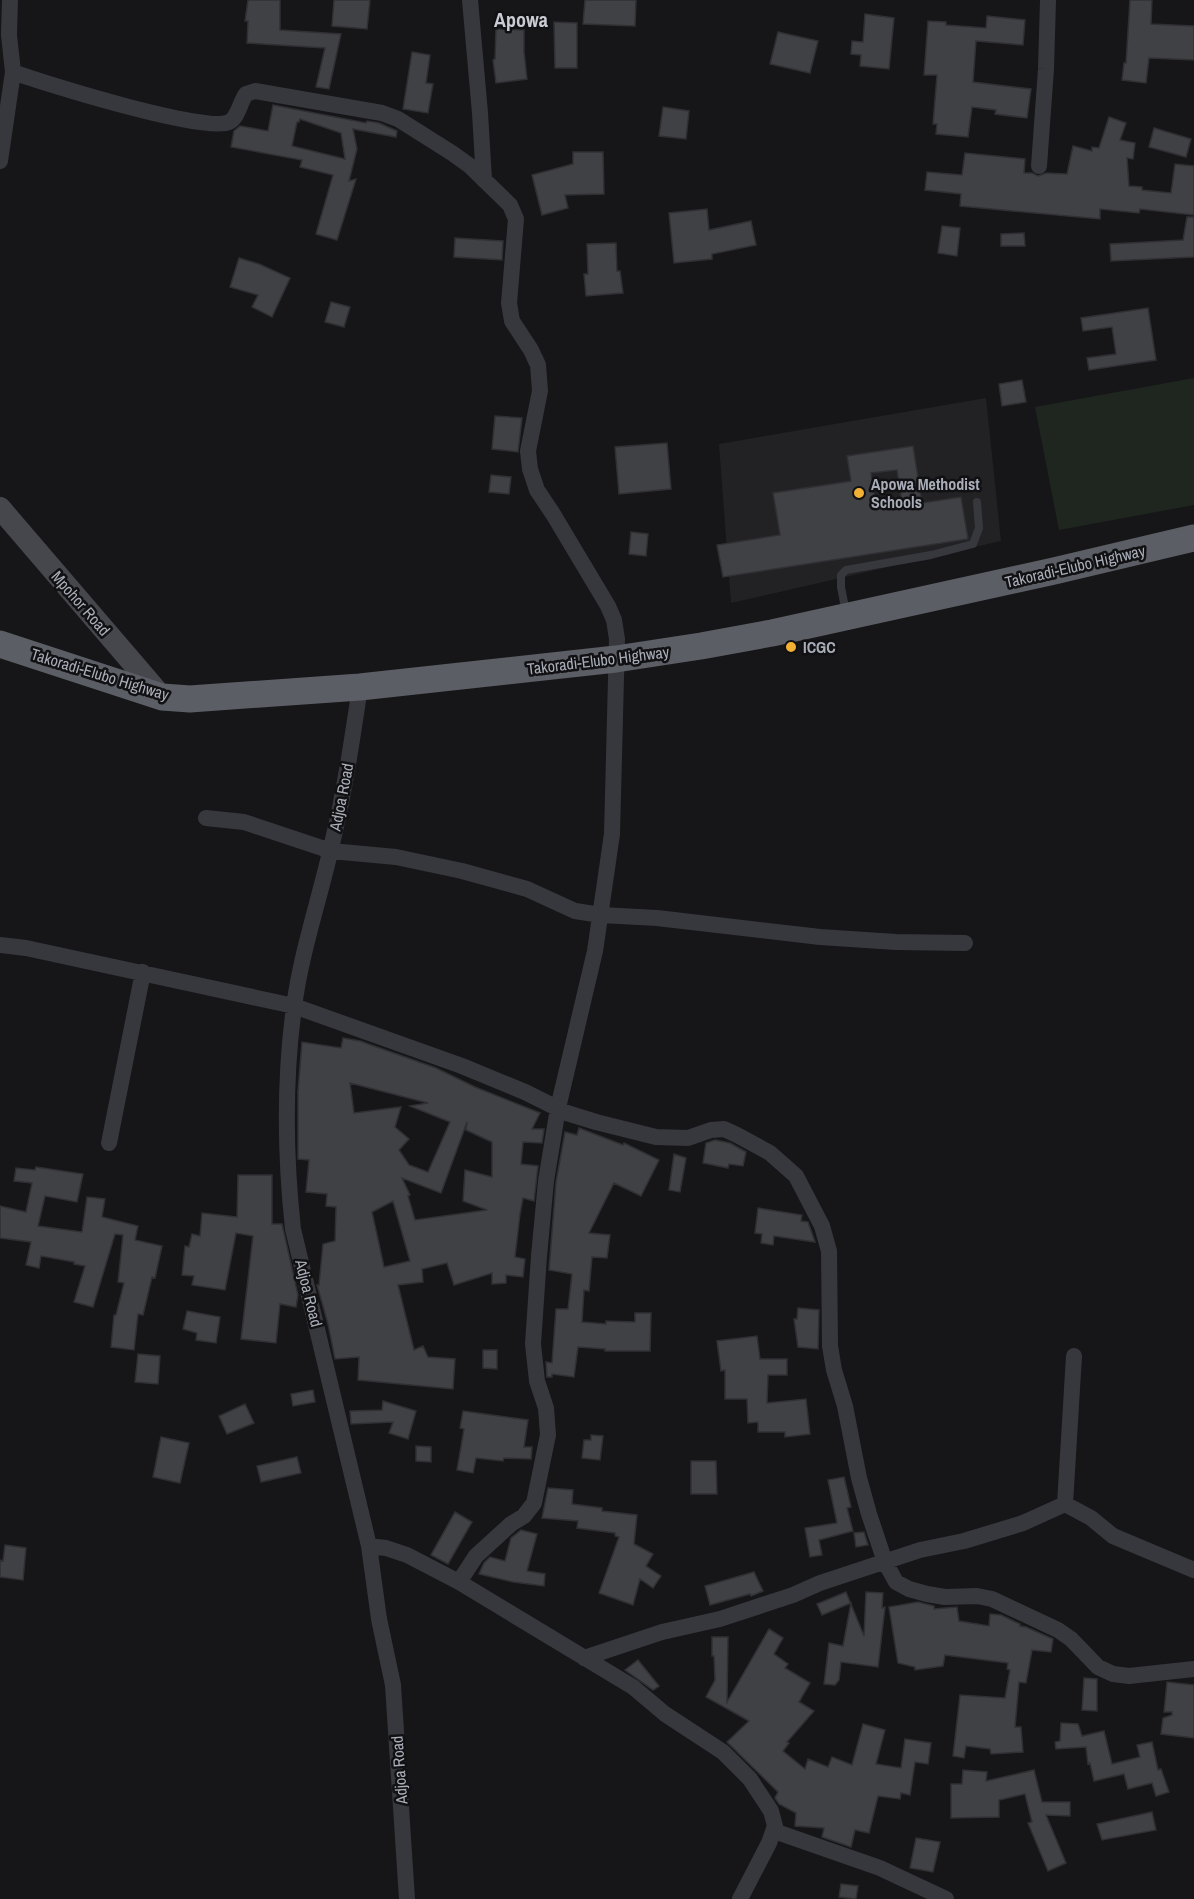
<svg xmlns="http://www.w3.org/2000/svg" width="1194" height="1899" font-family="'Archivo Narrow',sans-serif">
  <style>
    .built { fill: #222225 }
    .green { fill: #1e261f }
    .building { fill: #404145; stroke: #303034; stroke-width: 1.5; fill-rule: evenodd }
    .lines { fill: none; stroke-linecap: round; stroke-linejoin: round }
    .service { stroke: #37383d; stroke-width: 8 }
    .minor { stroke: #37383d; stroke-width: 16 }
    .secondary { stroke: #45474d; stroke-width: 22 }
    .trunk { stroke: #5b5e65; stroke-width: 27 }
    .poi-dot { fill: #f2b134; stroke: #111113; stroke-width: 2 }
    .labels { text-anchor: middle; dominant-baseline: central; stroke-width: 5; stroke-linejoin: round; paint-order: stroke }
    .poi-label { font-size: 16px; font-weight: bold; fill: #a8adb8; stroke: #111113; text-anchor: start }
    .street-label { font-size: 16px; fill: #a8adb8; stroke: #111113 }
    .quarter-label { font-size: 20px; font-weight: bold; fill: #c9ccd4; stroke: #111113 }
  </style>
  <rect width="100%" height="100%" fill="#161618"/>
  <path class="built" d="M986 398 1001 541 731 603 719 444Z"/>
  <path class="green" d="M1194 378V505L1059 530 1035 407Z"/>
  <path class="building" d="M248 0H280V30L341 34 329 89 316 87 325 48 247 43 248 21H245Z
    M334 0H370L367 29 332 26Z
    M585 0H636L635 26 583 24Z
    M1130 0H1152L1151 24 1194 26V60L1149 58 1146 83 1122 80 1124 63H1126Z
    M865 14 894 18 889 69 860 66 861 55 851 54 852 41 863 42Z
    M987 16 1025 20 1023 45 976 41 973 82 1031 89 1027 118 995 114 996 110 972 107 968 137 936 134 937 124H933L937 75H924L928 21 946 22V25L986 28Z
    M554 22 577 23V68H555Z
    M496 29 524 30V52L527 79 496 83 493 60 495 59Z
    M778 32 818 41 810 73 770 64Z
    M412 52 430 55 426 83 433 84 428 113 403 109Z
    M273 105 366 123 367 121 379 123 397 131 396 137 353 129 357 149 349 181 356 179 337 240 316 234 333 175 300 167 302 160 231 147 234 131 240 126 268 131ZM300 119 341 133 345 159 292 146 297 122H299Z
    M663 107 689 111 686 139 659 136Z
    M1109 117 1126 123 1120 140 1135 143 1133 159 1127 158 1129 186 1142 187V190L1171 193 1175 164 1194 166V215L1140 209 1139 213 1100 209V219L960 206 961 194 925 190 927 172 962 175 965 153 1025 159 1024 173H1032L1038 176 1046 173 1067 174 1073 146 1092 151V147L1099 148Z
    M1154 128 1191 139 1186 157 1149 147Z
    M573 152H603L604 194 565 195 568 208 542 215 532 175 573 164Z
    M707 209 709 230 751 221 756 245 712 254V259L674 263 669 213Z
    M1187 217H1194V257L1111 261 1110 244 1183 240Z
    M942 226 960 228 957 256 938 253Z
    M1024 233 1025 246H1001V234Z
    M455 238 503 241 502 260 454 257Z
    M616 243 617 271H620L623 293 586 296 584 274H588L587 244Z
    M239 258 259 264 290 278 272 317 252 307 258 295 230 287Z
    M331 302 350 307 344 327 325 322Z
    M1148 308 1156 360 1089 370 1087 358 1116 354 1112 327 1083 331 1081 318Z
    M1022 380 1026 402 1002 406 999 384Z
    M495 416 522 418 518 452 492 449Z
    M667 443 671 489 619 494 615 447Z
    M913 446 922 503 961 497 968 539 723 577 717 545 780 535 773 493 851 481 847 456ZM897 470 902 502 876 506 871 473Z
    M491 475 511 477 509 494 489 492Z
    M631 532 648 534 646 556 629 554Z
    M343 1038 360 1041 436 1068 475 1087 540 1113 532 1129H544L542 1143 523 1142 521 1164 538 1166 534 1201 523 1198 520 1214 515 1257 525 1259 523 1277 506 1275V1283L492 1284V1273L454 1285 447 1263 422 1269 423 1282 398 1285 414 1350 423 1346 428 1357 455 1359 453 1389 358 1380 359 1357 335 1359 328 1324 317 1285H319L323 1244 335 1241 336 1207 326 1206 327 1194 306 1192 309 1160 298 1159V1091L302 1042 341 1048ZM350 1083 428 1103 410 1106 450 1122 428 1172 409 1165 399 1150 409 1139 395 1127 401 1107 354 1113ZM467 1122 466 1130 492 1142V1177L465 1170 463 1201 487 1210 415 1220 408 1196 410 1195 402 1178 441 1193ZM393 1201 410 1261 384 1267 372 1212Z
    M579 1128 623 1145 624 1143 659 1160 641 1196 614 1183 589 1233 610 1235 607 1258 592 1257 589 1291 584 1290 582 1322 606 1324V1321L635 1322V1313H651L650 1351H605V1349L578 1347 574 1377 552 1374V1377H547L546 1362 552 1363 556 1309H568L572 1274 549 1270 556 1182 565 1132 577 1135Z
    M715 1140 730 1143 746 1152 743 1166 729 1164 728 1168 703 1163 706 1143Z
    M674 1154 686 1158 680 1192 669 1190Z
    M36 1167 83 1174 77 1202 45 1196 38 1226 82 1232 87 1197 105 1199 102 1217 138 1226 135 1240 162 1246 155 1278 152 1277 143 1315 138 1314 134 1350 111 1347 114 1315H116L124 1283 118 1282 123 1235 115 1234 93 1307 74 1302 85 1266 74 1264V1262L41 1256 39 1268 26 1265 31 1242 0 1238V1206L26 1212 32 1183 14 1181 16 1168 35 1170Z
    M238 1175H272V1224H282L298 1295 296 1307 280 1304 276 1343 241 1339 253 1236 236 1233 225 1290 192 1285 194 1276 182 1275 185 1246 189 1247 192 1234 200 1236 202 1213 237 1217Z
    M758 1208 802 1215 801 1221 808 1222 815 1242 774 1236 773 1245 761 1243 762 1234 755 1233Z
    M798 1308 819 1310 818 1349 798 1347 794 1319H797Z
    M187 1311 220 1317 216 1343 196 1340 197 1333 183 1329Z
    M757 1336 760 1359H787V1375H768L767 1403 806 1399 810 1434 785 1437V1432H758V1422L748 1423 747 1399H725V1370L721 1371 717 1341Z
    M483 1350H497V1369L483 1368Z
    M138 1354 160 1356 158 1384 135 1382Z
    M313 1390 315 1402 293 1406 291 1394Z
    M383 1401 416 1411 408 1439 389 1433 393 1422 351 1424 350 1411 382 1410Z
    M245 1404 254 1423 227 1434 219 1416Z
    M463 1411 528 1420 524 1447H532L531 1459 504 1458 503 1461 476 1458 473 1473 457 1470 464 1429 460 1428Z
    M591 1435 603 1436 600 1460 582 1458 584 1440H591Z
    M161 1437 189 1443 180 1483 153 1477Z
    M416 1446 431 1447V1462L416 1461Z
    M297 1457 301 1473 261 1482 257 1466Z
    M691 1461H716L717 1494H691Z
    M844 1477 851 1507 847 1508 853 1531 819 1540 822 1555 810 1557 805 1528 837 1523 828 1480Z
    M548 1488 573 1490 572 1504 602 1508V1511L637 1515 634 1544 653 1554 646 1566 661 1576 653 1588 640 1579 633 1605 599 1593 619 1537 615 1536V1533L577 1528 578 1521 542 1518Z
    M455 1512 472 1522 448 1564 431 1555Z
    M521 1530 537 1534 527 1571 545 1574 544 1586 513 1582 479 1574 484 1563 490 1557 505 1561 511 1538Z
    M864 1532 868 1545 856 1547 854 1533Z
    M5 1545 26 1548 23 1580 0 1577V1560L3 1561Z
    M754 1572 763 1591 751 1596 750 1594 710 1605 705 1586Z
    M846 1592 864 1636 866 1592 883 1593 882 1608 885 1607 878 1667 841 1662 839 1680 835 1685 824 1684 829 1643 843 1646 851 1603 822 1615 817 1604Z
    M918 1602 934 1606V1609L957 1607 959 1621 989 1626 990 1614 1001 1615 1020 1624V1626L1026 1627 1053 1639 1051 1652 1032 1650 1026 1683 1019 1682 1015 1727H1021L1023 1752 991 1754 990 1749 966 1746 964 1758 953 1756 960 1695 1005 1698 1010 1670 1007 1669 1008 1663 945 1655 943 1666 915 1670V1667L898 1663 889 1607Z
    M769 1629 783 1638 774 1654 788 1664 785 1668 810 1683 799 1702 814 1711 787 1742 789 1743 783 1751 805 1769 808 1759 828 1767 832 1757 852 1765 863 1724 885 1730 876 1764 901 1768 905 1739 931 1743 928 1764 915 1762 910 1795 901 1793 900 1799 878 1796 869 1833 855 1830 851 1847 822 1837 824 1828 795 1826 796 1813 779 1804 775 1798 778 1792 727 1742 749 1721 706 1697 715 1680 714 1656H712V1637H728L727 1702Z
    M638 1660 659 1686 653 1690 625 1670Z
    M1084 1678 1097 1679V1711L1082 1710Z
    M1167 1682 1194 1685V1738L1161 1734 1163 1718 1172 1715V1712H1164Z
    M1061 1723 1078 1724 1082 1736 1104 1731 1112 1764 1140 1757 1137 1745 1152 1742 1158 1770 1161 1769 1169 1792 1156 1796 1152 1783 1128 1789 1124 1774 1094 1781 1090 1763 1088 1764 1086 1747 1056 1749 1055 1742 1060 1741Z
    M963 1770 987 1772 986 1781 1034 1770 1042 1802H1070V1816L1046 1815 1066 1863 1048 1871 1028 1823 1032 1822 1025 1794 999 1800V1817L951 1818V1784H962Z
    M1152 1812 1156 1830 1102 1840 1097 1824Z
    M916 1838 940 1842 933 1872 910 1868Z
    M841 1884 858 1886 856 1899 839 1897Z"/>
  <g class="lines">
    <path class="service" d="M846 613 841 587V575L846 570 931 555 973 544 979 528 977 502"/>
    <path class="minor" d="M470 0 480 113 484 180
      M13 72C43 83 207 134 229 122 238 118 240 102 246 94L255 91 382 113 398 119 452 153 470 166 510 205 516 219 509 303 512 321 531 350 538 365 540 391 528 451 530 469 537 490 553 514 608 606 614 620 617 639 612 834 595 951 558 1108 546 1181 539 1256 533 1344 537 1381 546 1408 548 1435 534 1503 524 1516 511 1524 476 1556 459 1582
      M0 161 13 72 9 35 10 0
      M1039 166 1046 69 1048 0
      M360 687C352 741 344 795 331 848 319 901 301 953 294 1007 284 1081 285 1155 293 1229L369 1546 379 1619 393 1685 407 1899
      M206 818 244 822 331 851 396 857 462 871 527 889 575 911 601 915 657 918 820 937 896 942 965 943
      M0 945 26 948 294 1006 462 1066 525 1092 567 1113 596 1122 656 1137 688 1138 711 1130 724 1129 737 1135 770 1153 796 1176 822 1226 829 1251 830 1346 834 1370 845 1406 859 1478 869 1514 885 1562 896 1582 909 1589 927 1594 945 1597 977 1596 992 1599 1009 1607 1058 1630 1071 1639 1098 1667 1113 1674 1129 1676 1194 1669
      M109 1143 143 972
      M1065 1504 1074 1356
      M369 1546 386 1548 407 1555 459 1582 633 1687 665 1714 723 1752 750 1779 771 1811 775 1826 769 1843 740 1899
      M584 1658 662 1632 720 1619 793 1595 820 1583 920 1550 964 1541 1023 1523 1065 1504 1091 1518 1113 1536 1194 1570
      M774 1831 880 1868 946 1899"/>
    <path class="secondary" d="M0 508 162 697"/>
    <path class="trunk" d="M0 644 162 697 190 699 360 687 616 659 701 646 772 633 1054 571 1194 538"/>
  </g>
  <g class="poi-dot">
    <circle cx="859" cy="493" r="6"/>
    <circle cx="791" cy="647" r="6"/>
  </g>
  <g class="labels">
    <g class="poi-label">
      <text x="871" y="484">Apowa Methodist<tspan x="871" dy="18">Schools</tspan></text>
      <text x="803" y="647">ICGC</text>
    </g>
    <g class="street-label">
      <text transform="translate(1075 566) rotate(-13)">Takoradi-Elubo Highway</text>
      <text transform="translate(81 603) rotate(49)">Mpohor Road</text>
      <text transform="translate(598 660) rotate(-7)">Takoradi-Elubo Highway</text>
      <text transform="translate(100 674) rotate(17)">Takoradi-Elubo Highway</text>
      <text transform="translate(341 797) rotate(-79)">Adjoa Road</text>
      <text transform="translate(309 1293) rotate(76)">Adjoa Road</text>
      <text transform="translate(399 1770) rotate(-94)">Adjoa Road</text>
    </g>
    <g class="quarter-label">
      <text x="521" y="19">Apowa</text>
    </g>
  </g>
</svg>
